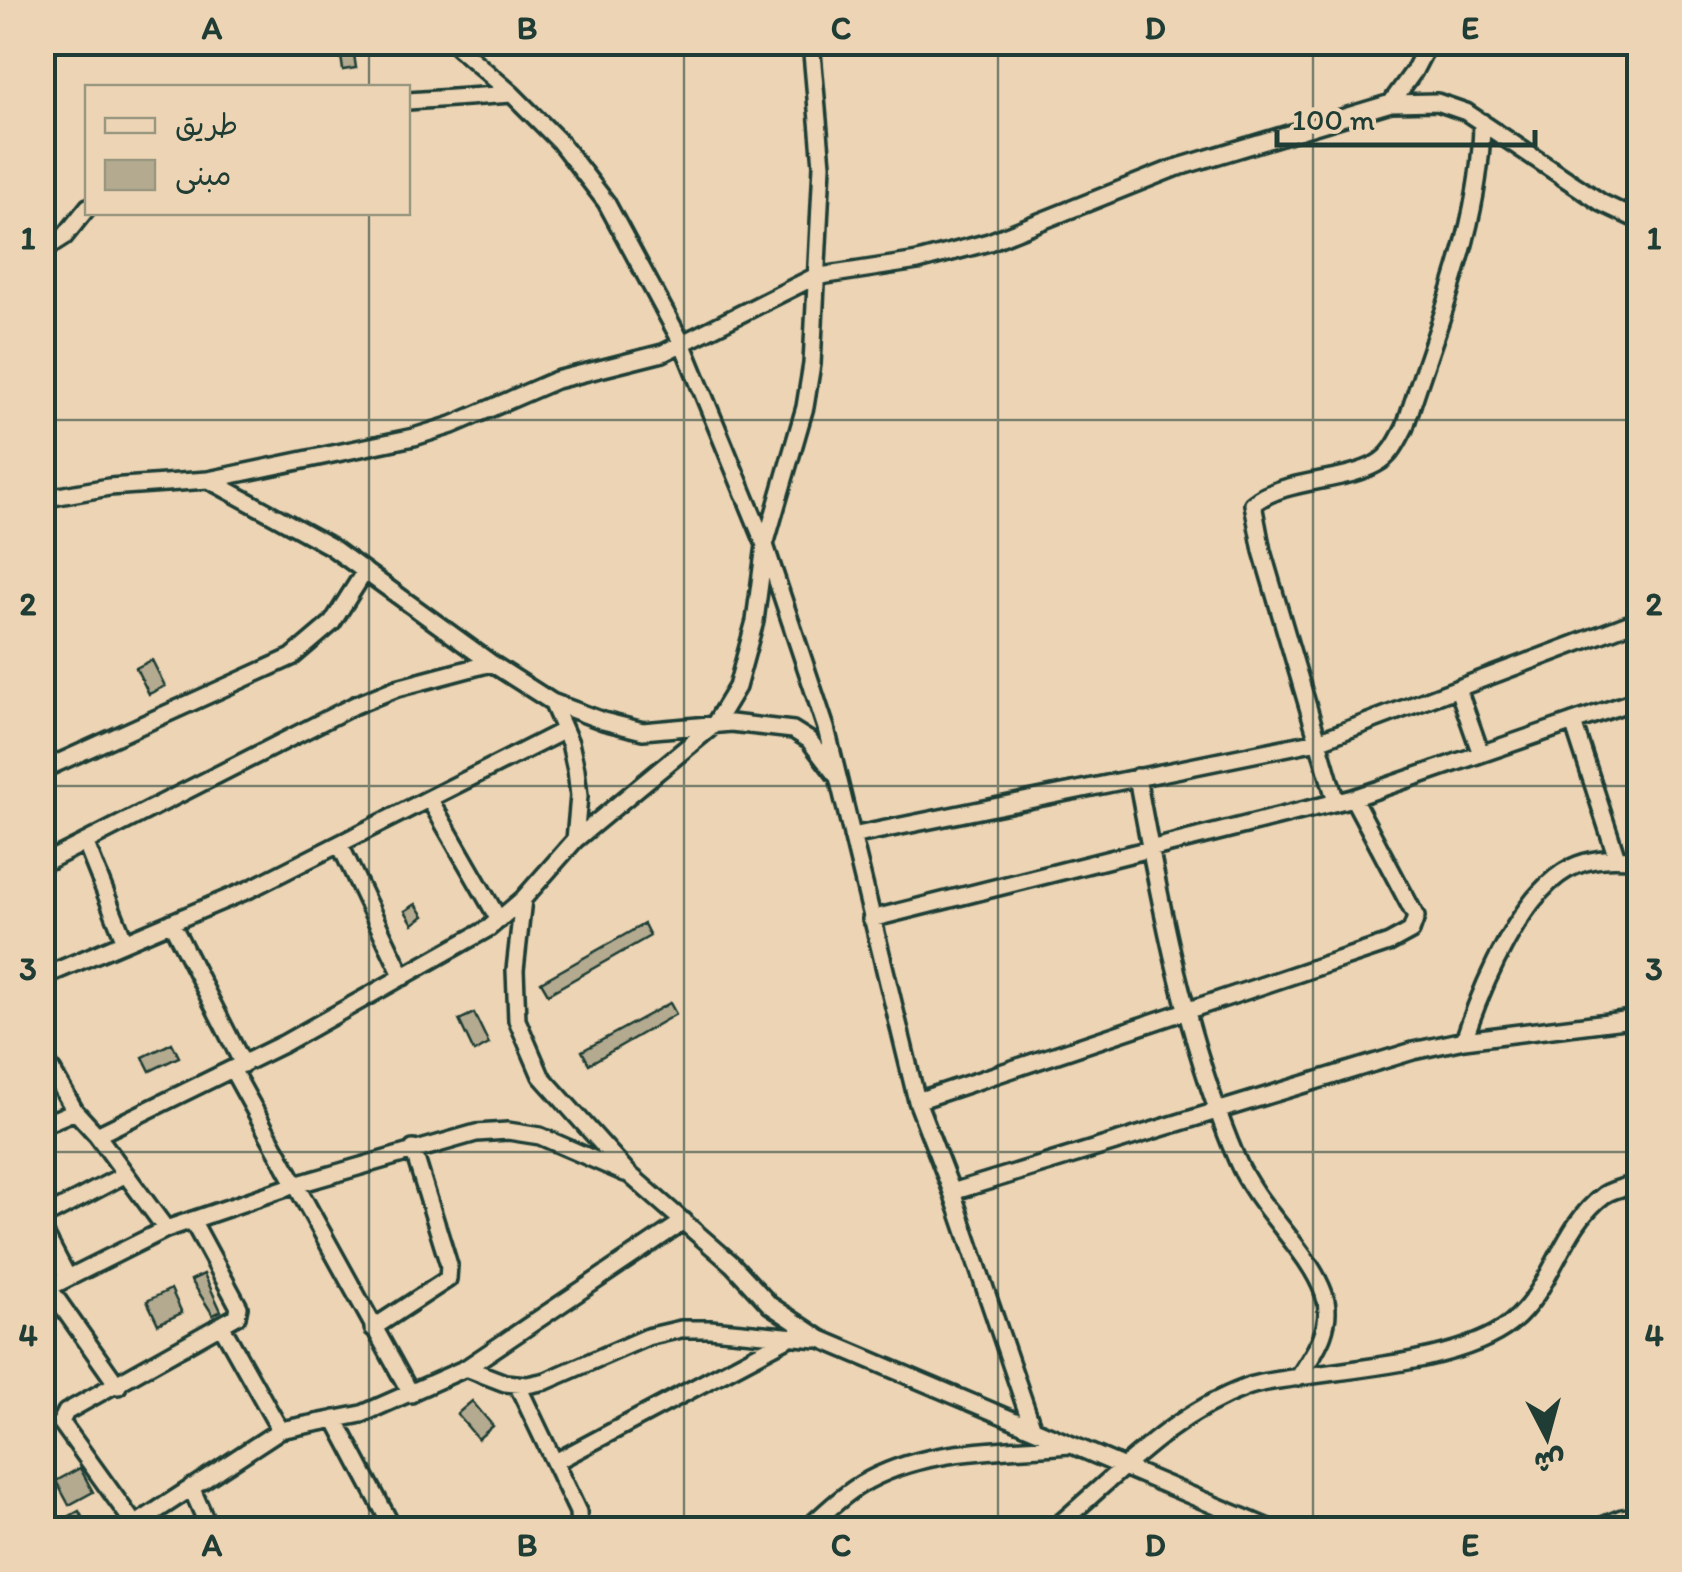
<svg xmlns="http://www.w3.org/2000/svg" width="1682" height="1572" font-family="Itim,'Playpen Sans Arabic',sans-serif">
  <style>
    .building { fill: #b3aa90; stroke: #1f3d34; stroke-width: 2.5 }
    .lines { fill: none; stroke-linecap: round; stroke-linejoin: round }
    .minor-casing { stroke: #1f3d34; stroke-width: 22 }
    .minor { stroke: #ecd4b4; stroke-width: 15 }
    .grid { fill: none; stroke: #1f3d34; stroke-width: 2.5; stroke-opacity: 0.55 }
    .neatline { fill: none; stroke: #1f3d34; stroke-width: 4 }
    .grid-label { font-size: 32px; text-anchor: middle; font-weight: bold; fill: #1f3d34 }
  </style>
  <rect width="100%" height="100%" fill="#ecd4b4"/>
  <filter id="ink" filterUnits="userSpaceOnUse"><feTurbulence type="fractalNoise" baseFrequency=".01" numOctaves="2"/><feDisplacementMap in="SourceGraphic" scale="20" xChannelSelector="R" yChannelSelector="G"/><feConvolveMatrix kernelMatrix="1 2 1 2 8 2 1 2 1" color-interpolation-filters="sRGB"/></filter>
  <g filter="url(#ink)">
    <path class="building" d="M353 47 356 68 343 70 340 49Z
      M152 660 165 686 149 694 136 668Z
      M416 904 424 916 413 924 405 911Z
      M644 924 650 936 548 994 541 982Z
      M670 1003 676 1014 589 1064 582 1051Z
      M474 1013 489 1044 474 1052 459 1020Z
      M172 1043 179 1057 150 1071 143 1057Z
      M204 1274 221 1311 213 1315 191 1280Z
      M171 1289 182 1313 158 1324 147 1301Z
      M472 1401 493 1426 478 1439 457 1414Z
      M80 1468 93 1492 69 1505 56 1481Z
      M79 1511 89 1530H44Z"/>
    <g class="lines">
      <g class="minor-casing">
        <path id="minor" d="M452 42 512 94 559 141 606 202 683 345 765 545 826 728 917 1101 952 1192 1032 1426
          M408 101 512 94
          M1391 103 1414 71 1429 42
          M42 251 64 237 88 207
          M209 480 330 546 491 663 552 702 603 721 643 731 731 723 793 730 809 740 835 774
          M42 499 109 487 208 480 414 437 452 425 556 380 663 353 814 277 918 261 989 242 1172 169 1391 103 1437 102 1466 112 1602 203 1640 221
          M1458 689 1481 754
          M1573 722 1617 858
          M42 770 292 657 332 623 365 571
          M1137 777C1160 904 1186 1041 1237 1160 1258 1209 1308 1249 1324 1294 1335 1325 1314 1353 1298 1378
          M430 800 499 920
          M1336 802 1262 551 1253 504C1285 478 1342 483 1376 464 1391 456 1398 441 1405 427 1436 327 1481 228 1482 122
          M852 836 1318 741 1628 624 1640 628
          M575 840 714 725 737 687 755 621 765 545 805 407 812 364 822 165 811 42
          M86 844 125 942
          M340 845 403 977
          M42 864 355 705 397 688 491 663
          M523 899 515 970 517 1020 541 1076 629 1174 732 1264 770 1305 821 1339 1273 1530
          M871 919 1353 798 1640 699
          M171 922 243 1064
          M42 977 250 889 563 731
          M1464 1040C1481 989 1523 885 1577 865 1597 857 1618 858 1640 860
          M42 1053 75 1111 97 1135 166 1229
          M232 1069 411 1394
          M917 1101 1389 943 1411 931 1416 917 1353 798
          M42 1125 75 1111
          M97 1135 283 1044 489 928 523 899 575 840 579 796 576 770 570 743 552 702
          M952 1192 1413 1051 1464 1040 1640 1018
          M42 1218 124 1175
          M42 1228 68 1278
          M49 1288 118 1386
          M42 1291 166 1229 295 1185 476 1133 508 1131 540 1136 625 1173
          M221 1325 280 1430
          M373 1328 448 1279 449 1265 413 1149
          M466 1368 505 1383 527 1385 546 1381 647 1337 681 1329H710L817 1339
          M517 1384 578 1512 579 1530
          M335 1419 388 1519 389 1530
          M555 1462 790 1337
          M191 1487 210 1530
          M135 1525 61 1422 66 1412 237 1316 239 1307 192 1220
          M127 1530 280 1430 362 1414 466 1368 684 1221
          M805 1530C823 1515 840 1497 860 1485 923 1447 1000 1451 1071 1445
          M1052 1530C1115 1478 1168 1416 1247 1387 1263 1381 1282 1380 1299 1377 1358 1368 1464 1361 1511 1323 1553 1289 1560 1228 1604 1195 1613 1189 1628 1186 1640 1183
          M1593 1530 1622 1518 1640 1515"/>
      </g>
      <use href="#minor" class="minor"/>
    </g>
  </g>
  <path class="grid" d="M369 42V88M684 42V1530M998 42V1530M1313 42V1530M369 212V1530M42 420H1640M42 786H1640M42 1152H1640"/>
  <rect width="1682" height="1572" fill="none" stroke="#ecd4b4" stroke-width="110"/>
  <rect x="85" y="85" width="325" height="130" fill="#ecd4b4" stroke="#9a9881" stroke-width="2.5"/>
  <rect x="105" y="118" width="50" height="15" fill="#ecd4b4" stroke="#9a9881" stroke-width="2.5"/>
  <text x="175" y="135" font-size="30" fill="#1f3d34">طريق</text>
  <rect x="105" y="160" width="50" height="30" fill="#b3aa90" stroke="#9a9881" stroke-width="2.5"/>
  <text x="175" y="185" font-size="30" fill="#1f3d34">مبنى</text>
  <g transform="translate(1547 1437) rotate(174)" stroke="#ecd4b4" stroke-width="8" paint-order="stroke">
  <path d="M0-8L18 38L0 25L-18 38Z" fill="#1f3d34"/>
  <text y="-15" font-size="28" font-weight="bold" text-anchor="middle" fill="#1f3d34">ش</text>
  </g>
  <path d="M1277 130v15h258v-15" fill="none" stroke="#1f3d34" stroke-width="5"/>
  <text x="1292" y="130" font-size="30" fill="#1f3d34" stroke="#ecd4b4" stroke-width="8" paint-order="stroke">100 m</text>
  <rect x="55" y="55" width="1572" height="1462" class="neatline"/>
  <g class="grid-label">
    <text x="212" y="39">A</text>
    <text x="527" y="39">B</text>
    <text x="841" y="39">C</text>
    <text x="1155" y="39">D</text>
    <text x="1470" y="39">E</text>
    <text x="28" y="249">1</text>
    <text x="1654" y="249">1</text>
    <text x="28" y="615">2</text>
    <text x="1654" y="615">2</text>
    <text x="28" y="980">3</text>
    <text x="1654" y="980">3</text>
    <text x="28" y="1346">4</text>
    <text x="1654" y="1346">4</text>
    <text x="212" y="1556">A</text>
    <text x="527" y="1556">B</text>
    <text x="841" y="1556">C</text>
    <text x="1155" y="1556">D</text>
    <text x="1470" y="1556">E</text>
  </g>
</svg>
